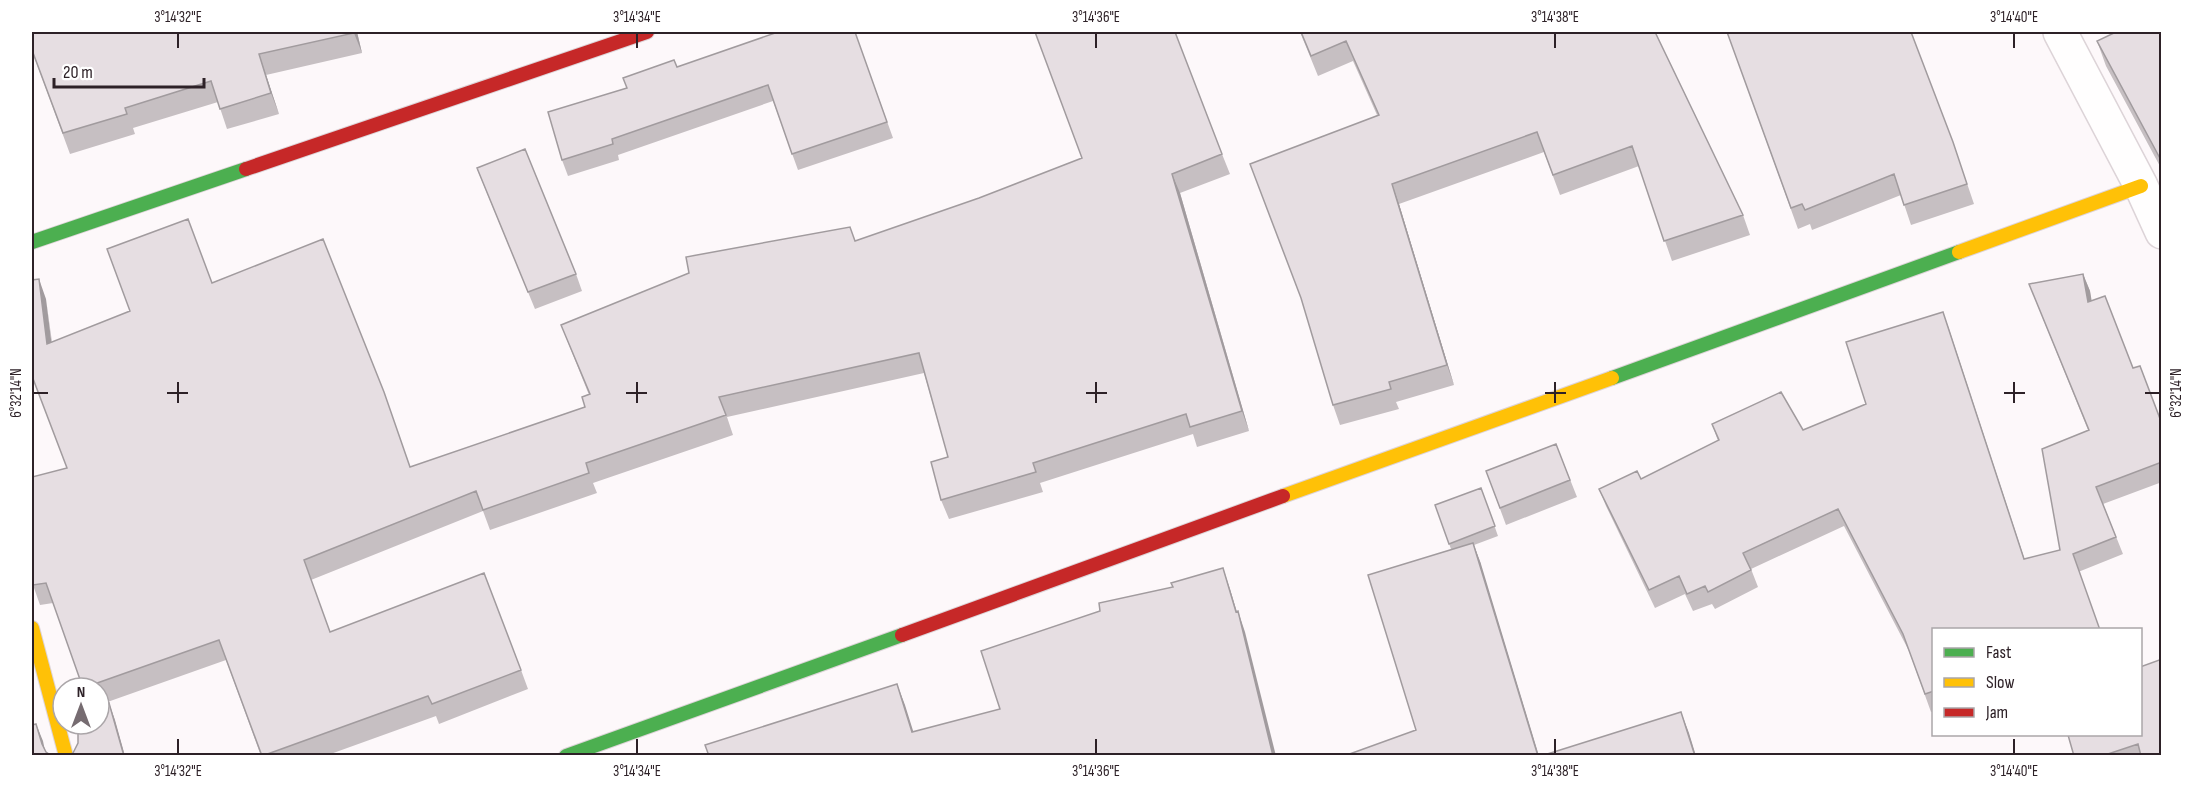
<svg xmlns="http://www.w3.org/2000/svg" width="2193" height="787" font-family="'Sofia Sans Condensed',sans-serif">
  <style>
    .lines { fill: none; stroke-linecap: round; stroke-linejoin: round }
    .street-casing { stroke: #ddd4d8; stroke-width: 36 }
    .fast-casing { stroke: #ddd4d8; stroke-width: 16 }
    .slow-casing { stroke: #ddd4d8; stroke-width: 16 }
    .jam-casing { stroke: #ddd4d8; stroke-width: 16 }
    .street { stroke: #fffefe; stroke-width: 33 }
    .fast { stroke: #4caf50; stroke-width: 14 }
    .slow { stroke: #ffc107; stroke-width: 14 }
    .jam { stroke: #c62828; stroke-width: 14 }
    .wall { fill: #c6bfc2 }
    .shaded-wall { fill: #a19b9e }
    .building { fill: #e6dee2; stroke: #a19b9e; stroke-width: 1.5 }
    .ticks { fill: none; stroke: #2d2127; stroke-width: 2 }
    .neatline { fill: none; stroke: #2d2127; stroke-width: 2 }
    .ticks-label { font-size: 15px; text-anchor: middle; fill: #2d2127 }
  </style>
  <rect width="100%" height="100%" fill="#fdf8fa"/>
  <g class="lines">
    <g class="street-casing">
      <path id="street" d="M2060 32 2141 186 2162 232"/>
    </g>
    <g class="fast-casing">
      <path id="fast" d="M32 242 246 169
        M1612 378 1959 252
        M566 756 902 635"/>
    </g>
    <g class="slow-casing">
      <path id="slow" d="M1959 252 2141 186
        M1283 496 1612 378
        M32 628 66 756"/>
    </g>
    <g class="jam-casing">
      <path id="jam" d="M246 169 647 32
        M902 635 1283 496"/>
    </g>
    <use href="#street" class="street"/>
    <use href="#fast" class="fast"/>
    <use href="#slow" class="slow"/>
    <use href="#jam" class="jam"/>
  </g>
  <path class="wall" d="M357 32 362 53 266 75 279 114 227 129 218 102 133 128 135 134 70 154 32 51Z
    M855 32 893 138 798 170 773 101 618 155 619 160 568 176 562 160 627 88 677 67Z
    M1300 32H1655L1743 215 1750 235 1672 261 1639 166 1560 195 1544 152 1399 204 1454 385 1396 402 1399 409 1340 425 1333 405 1377 115 1353 61 1318 76Z
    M1727 32 1953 142 1974 204 1911 225 1901 195 1812 230 1810 224 1798 229Z
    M2162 32V170L2106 66 2097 41Z
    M1222 154 1230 174 1180 193 1249 431 1197 447 1193 434 1040 483 1043 492 949 519 941 500 948 457 924 373 727 417 733 435 593 483 597 493 490 530 483 511 311 580 330 632 521 670 528 689 439 724 436 716 325 756H261L226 660 99 705V688H83L53 603 40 605 33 585 67 468 46 299 52 342 212 283 411 467 585 407 589 395 561 325 855 241Z
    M477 169 576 274 582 291 535 309Z
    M2083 274 2090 291 2091 301 2133 368 2162 424V482L2103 504 2123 554 1934 630V711L1931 712 1909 651 1844 526 1751 569 1758 587 1715 609 1712 604 1693 611 1685 594 1655 608 1606 506 1599 489 1641 479 1718 441 1712 424 1803 430 1866 404 1943 312 2024 559 2060 550 2088 430 2029 284Z
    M1556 444 1577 497 1506 525 1486 471Z
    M1481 488 1498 536 1474 545 1481 564 1416 730 1451 549 1435 505Z
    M2140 735 2162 756H2074Z"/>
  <path class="shaded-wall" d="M354 32H357L362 53 354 33Z
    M259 54 279 114 271 93Z
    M1172 174 1180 193 1249 431 1242 411Z
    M1392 184 1399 204 1454 385 1447 365Z
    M2083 274 2090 291 2095 320 2088 302Z
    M39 279 46 299 54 363 47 344Z
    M1943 312 1949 329 2030 576 2024 559Z
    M1473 543 1481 564 1539 756H1538Z
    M1223 568 1230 589 1240 622 1238 611 1245 632 1276 756H1273L1236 612Z
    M897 684 905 705 920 753 912 732Z
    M109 703 115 720 125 756H124Z
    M1681 712 1689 733 1696 756H1695Z
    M36 724 43 741 46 756 42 744Z"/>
  <path class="building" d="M32 32H354V33L259 54 271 93 220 109 211 81 125 108 127 114 63 133 32 50Z
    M778 32H855L887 122 792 154 768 85 612 139 613 144 562 160 548 112 627 88 623 78 674 60 677 67Z
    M1035 32H1175L1222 154 1172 174 1242 411 1190 427 1186 414 1033 463 1036 472 941 500 931 462 948 457 919 353 719 397 726 415 586 463 589 473 483 510 476 491 304 560 330 632 484 573 521 670 432 704 428 696 262 756 219 640 83 688 46 583 33 585 32 580V477L67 468 32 376V280L39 279 47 344 130 311 107 249 188 219 212 283 323 239 384 392 410 467 585 407 582 397 590 394 561 325 689 273 686 257 850 227 855 241 979 198 1082 158Z
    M1301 32H1655L1743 215 1664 241 1632 146 1553 175 1537 132 1392 184 1447 365 1389 382 1391 389 1333 405 1301 298 1250 164 1379 115 1346 41 1311 56Z
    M1727 32H1911L1953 142 1967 184 1904 205 1894 174 1805 210 1802 204 1791 208Z
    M2116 32H2162V162L2097 41Z
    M525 149 576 274 528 292 477 168Z
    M2083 274 2088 302 2105 296 2133 368 2140 366 2162 424V462L2096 487 2116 537 2073 554 2100 630H1934V691L1925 694 1903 634 1838 509 1743 553 1751 570 1708 592 1705 586 1687 594 1679 576 1649 590 1599 489 1637 471 1641 479 1719 440 1712 424 1781 392 1803 430 1866 404 1846 342 1943 312 2024 559 2060 550 2042 449 2089 430 2029 284Z
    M1556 444 1570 480 1500 508 1486 471Z
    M1481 488 1495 526 1449 544 1435 505Z
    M1473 543 1538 756H1344L1416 730 1368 575Z
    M1223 568 1236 612 1238 611 1273 756H709L705 745 897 684 912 732 1000 709 981 651 1100 611 1099 603 1173 587 1171 583Z
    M2162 659V756H2141L2138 744 2102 756H2074L2068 735H2140V667Z
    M109 703 124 756H67L73 753 78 743V734L75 724H99V706Z
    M1681 712 1695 756H1541Z
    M36 724 42 744 46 752 52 756H32V725Z"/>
  <path class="ticks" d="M178 33V48M637 33V48M1096 33V48M1555 33V48M2014 33V48M178 382V403M637 382V403M1096 382V403M1555 382V403M2014 382V403M33 393H48M167 393H188M626 393H647M1086 393H1107M1545 393H1566M2004 393H2025M2145 393H2160M178 739V754M637 739V754M1096 739V754M1555 739V754M2014 739V754"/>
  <rect width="2193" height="787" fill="none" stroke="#ffffff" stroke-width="66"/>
  <rect x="1932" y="628" width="210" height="108" fill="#ffffff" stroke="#aba6a9" stroke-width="1.5"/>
  <rect x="1944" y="648" width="30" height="9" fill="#4caf50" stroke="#aba6a9" stroke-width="1.5"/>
  <text x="1986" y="658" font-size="18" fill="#2d2127">Fast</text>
  <rect x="1944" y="678" width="30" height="9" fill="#ffc107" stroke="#aba6a9" stroke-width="1.5"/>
  <text x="1986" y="688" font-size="18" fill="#2d2127">Slow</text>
  <rect x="1944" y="708" width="30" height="9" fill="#c62828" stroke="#aba6a9" stroke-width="1.5"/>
  <text x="1986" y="718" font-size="18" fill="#2d2127">Jam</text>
  <g transform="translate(81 706)"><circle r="28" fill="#ffffff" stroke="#aba6a9" stroke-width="1.5"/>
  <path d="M0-4.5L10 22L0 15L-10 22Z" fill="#766c71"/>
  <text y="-9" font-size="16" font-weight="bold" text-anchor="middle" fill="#2d2127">N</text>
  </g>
  <path d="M54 78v9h150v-9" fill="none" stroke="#2d2127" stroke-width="3"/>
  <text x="63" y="78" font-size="18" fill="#2d2127" stroke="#ffffff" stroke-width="4.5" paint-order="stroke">20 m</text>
  <rect x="33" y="33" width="2127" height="721" class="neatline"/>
  <g class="ticks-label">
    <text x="178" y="22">3°14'32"E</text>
    <text x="637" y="22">3°14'34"E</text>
    <text x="1096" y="22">3°14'36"E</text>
    <text x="1555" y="22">3°14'38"E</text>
    <text x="2014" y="22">3°14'40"E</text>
    <text transform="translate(16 393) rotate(-90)" y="5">6°32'14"N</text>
    <text transform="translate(2176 393) rotate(-90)" y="5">6°32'14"N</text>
    <text x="178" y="776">3°14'32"E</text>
    <text x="637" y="776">3°14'34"E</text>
    <text x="1096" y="776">3°14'36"E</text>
    <text x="1555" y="776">3°14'38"E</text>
    <text x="2014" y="776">3°14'40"E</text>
  </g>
</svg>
